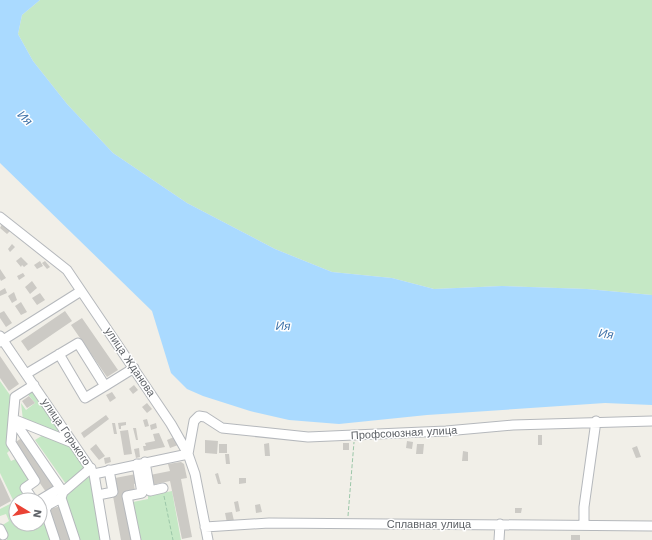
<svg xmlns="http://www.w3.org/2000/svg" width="652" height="540" font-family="'Work Sans',sans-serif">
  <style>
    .green { fill: #c5e8c5 }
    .water { fill: #aadaff }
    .building { fill: #cccac5 }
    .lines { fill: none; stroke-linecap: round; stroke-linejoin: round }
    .minor-casing { stroke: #b5b8bc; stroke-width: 11 }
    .path { stroke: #9cc7a9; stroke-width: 1; stroke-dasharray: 4 2; stroke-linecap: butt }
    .minor { stroke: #fff; stroke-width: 9 }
    .labels { text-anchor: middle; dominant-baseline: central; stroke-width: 3; stroke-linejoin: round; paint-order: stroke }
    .street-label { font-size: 11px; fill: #5f6368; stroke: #fff }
    .water-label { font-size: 12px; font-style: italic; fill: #4174aa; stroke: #fff }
  </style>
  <rect width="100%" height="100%" fill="#f1efe8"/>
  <path class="green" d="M40 0H652V295L587 289 502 286 434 289 392 278 332 272 275 249 187 203 113 153 67 104 33 61 18 34 22 15Z
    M0 381 10 395 9 451 7 453 11 461 18 458 32 480 30 500H16V524H40V512L42 511 52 540H7L1 526 9 521 6 514 0 516V509L14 502 0 473Z
    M28 391 34 392 63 436 23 420 21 403 26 410 35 403 26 392Z
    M43 435 71 446 86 468 66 484 35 440Z
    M91 475 100 540H78L65 497Z
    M172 491 181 540H141L133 502 148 499V496Z"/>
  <path class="water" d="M0 0H40L22 15 18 34 33 61 67 104 113 153 187 203 275 249 332 272 392 278 434 289 502 286 587 289 652 295V405L605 403 427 415 339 424 289 420 250 411 203 396 187 389 171 373 152 311 0 163Z"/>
  <path class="building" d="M2 224 10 231 7 234 0 228Z
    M12 244 15 247 10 252 8 249Z
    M21 257 28 264 24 267 22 265 21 267 16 261Z
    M40 261 43 266 37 269 34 265Z
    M45 261 50 267 47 269 42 263Z
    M0 269 6 278 1 281 0 279Z
    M23 273 25 276 19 280 17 276Z
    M32 281 37 288 30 294 25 287Z
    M5 288 7 293 0 296V291Z
    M14 292 17 300 12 303 8 296Z
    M40 293 45 300 37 305 32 298Z
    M21 302 27 312 21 315 15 306Z
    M4 311 12 323 6 327 0 318V313Z
    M65 311 72 321 28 351 21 341Z
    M82 318 118 370 107 377 71 325Z
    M0 356 19 384 9 391 0 378Z
    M134 385 138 390 133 394 129 389Z
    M112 392 116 398 110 402 106 395Z
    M29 396 35 403 27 408 22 401Z
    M147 403 152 409 147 413 142 407Z
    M106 415 109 419 84 438 81 433Z
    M147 419 149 426 145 427 143 420Z
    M126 422V425L121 426V429H119L118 423Z
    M112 423H115L117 434H114Z
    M156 423 157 428 151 430 150 425Z
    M133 428H136L138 440H136Z
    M128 430 132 454 124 455 120 431Z
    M159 433 165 447 144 451 143 446H146L145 443 155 441 153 434Z
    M538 435H542V445H538Z
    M23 437 56 486 46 492 13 444Z
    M174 437 178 445 170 448 167 440Z
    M205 440 218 441 217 454 205 453Z
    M407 441 413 442 412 449 406 448Z
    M269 443 270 456H265L264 444Z
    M343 443H349V450H343Z
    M96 444 105 456 99 460 90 449Z
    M219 444H227V453H219Z
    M417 444H424L423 454H416Z
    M637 446 641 457 636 458 632 448Z
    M139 448 140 457 136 458 134 449Z
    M463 451 468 452V461H462Z
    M225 454H229L230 464H226Z
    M110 457 111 462 105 464 104 458Z
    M181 462 184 464 187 478 181 479 192 537 182 539 170 481 152 485 150 475 170 471 168 464Z
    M218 473 221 484H218L215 474Z
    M136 474 137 483 134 484 135 492 123 494 132 540H121L113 496 118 495 115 478Z
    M0 477 11 501 0 507Z
    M239 478H246V483L239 484Z
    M238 501 240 511 236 512 234 502Z
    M260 504 262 512 256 513 255 505Z
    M61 506 71 540H60L50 509Z
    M515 508H522L521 513H515Z
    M232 512 234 521 227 523 225 513Z
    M571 535H580V540H571Z"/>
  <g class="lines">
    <g class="minor-casing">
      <path id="minor" d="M0 217 67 270 171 424 188 454 195 474 208 540
        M0 336 94 474 105 540
        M0 342 81 291
        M59 354 85 398 105 386
        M26 374 78 343 105 386 134 368
        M34 385 15 397 13 419 73 443
        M13 419 11 443 35 481 25 488 33 500
        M13 419 63 492
        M145 462 150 491 163 488
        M94 474 188 454 194 421 199 416 205 417 222 428 308 437 446 431 513 425 652 421
        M98 495 113 492 109 470
        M40 500 60 488
        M584 525V507L596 421
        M205 527 269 523 652 526
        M0 529 3 535
        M55 540 45 510 48 505 61 498
        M75 540 61 498 63 492 91 468
        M136 540 127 496 142 493 137 464
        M499 540 500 524"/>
    </g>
    <path class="path" d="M164 496 173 540
      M348 516 354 442"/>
    <use href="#minor" class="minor"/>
  </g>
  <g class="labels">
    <g class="street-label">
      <text transform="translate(130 362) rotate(56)">улица Жданова</text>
      <text transform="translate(66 432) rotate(56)">улица Горького</text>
      <text transform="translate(404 433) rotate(-3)">Профсоюзная улица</text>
      <text x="429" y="524">Сплавная улица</text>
    </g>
    <g class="water-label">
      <text transform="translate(25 118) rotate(45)">Ия</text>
      <text transform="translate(283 326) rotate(1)">Ия</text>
      <text transform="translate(606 334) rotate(9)">Ия</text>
    </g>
  </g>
  <g transform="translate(28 512) rotate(100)"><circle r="19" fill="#ffffff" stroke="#bfc1c3"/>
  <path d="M0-3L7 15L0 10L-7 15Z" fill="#ea4335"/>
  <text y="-6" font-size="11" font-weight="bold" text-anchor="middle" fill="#5f6368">N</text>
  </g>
</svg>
